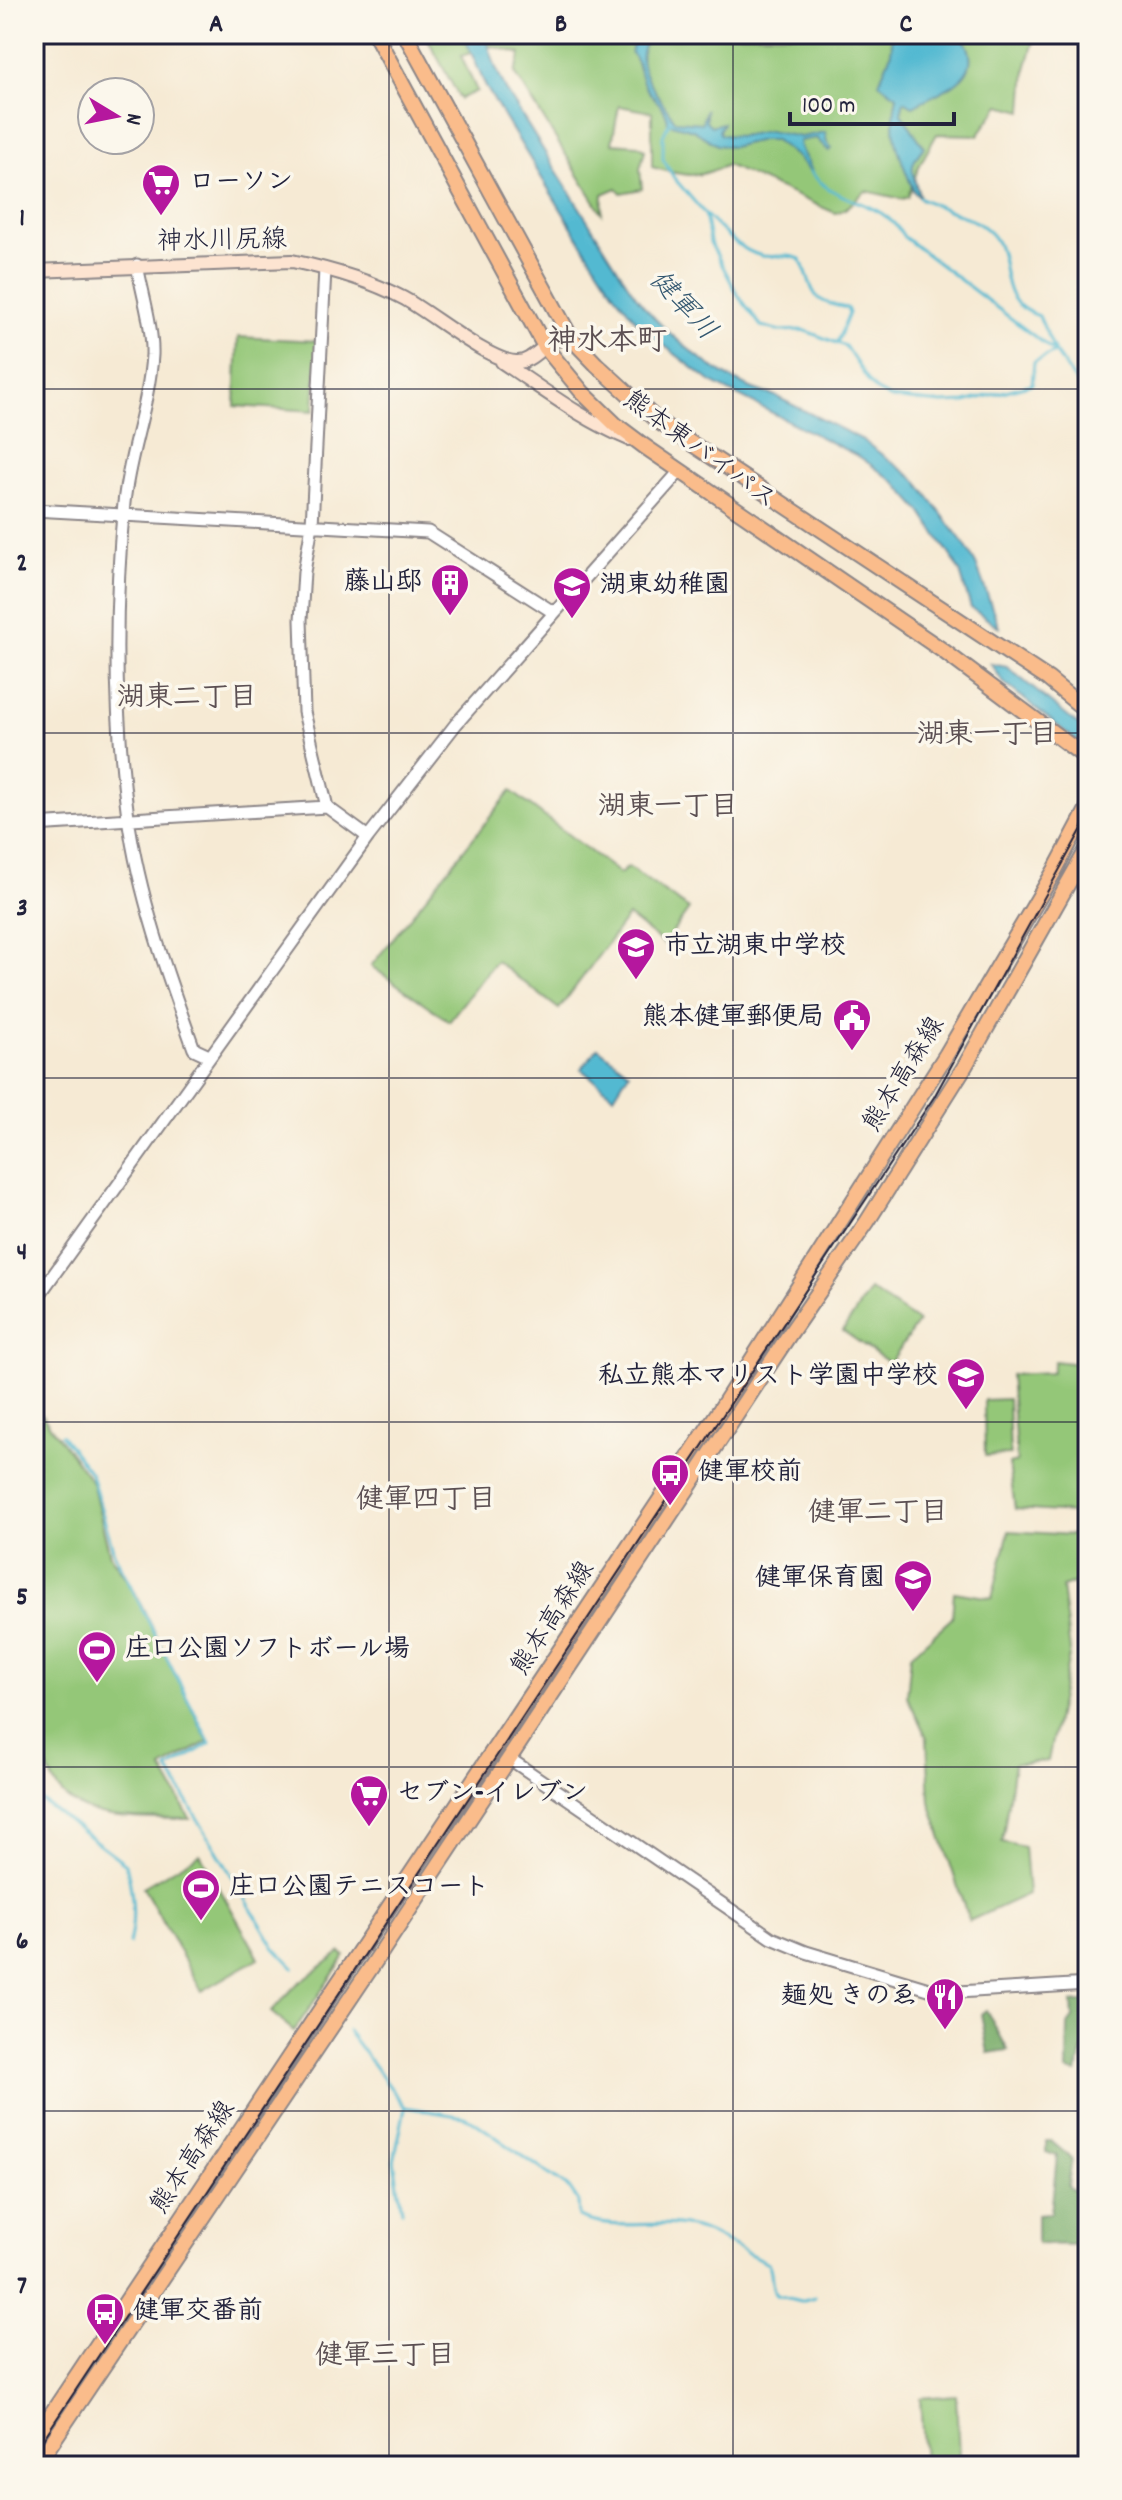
<svg xmlns="http://www.w3.org/2000/svg" width="1122" height="2500" font-family="Dekko,'Klee One',sans-serif">
  <style>
    .green { fill: #94c778; stroke: #5b745a; stroke-width: 2 }
    .forest { fill: #77ac68; stroke: #4c6752; stroke-width: 2 }
    .water { fill: #53b9d1; stroke: #3a6e86; stroke-width: 2 }
    .lines { fill: none; stroke-linecap: round; stroke-linejoin: round }
    .stream { stroke: #53b9d1; stroke-width: 3 }
    .tertiary-casing { stroke: #8c8688; stroke-width: 15 }
    .secondary-casing { stroke: #8c8688; stroke-width: 16 }
    .primary-casing { stroke: #8c8688; stroke-width: 18 }
    .trunk-casing { stroke: #8c8688; stroke-width: 18 }
    .tertiary { stroke: #fff; stroke-width: 11 }
    .secondary { stroke: #fde4d1; stroke-width: 12 }
    .primary { stroke: #fabc8b; stroke-width: 14 }
    .trunk { stroke: #fabc8b; stroke-width: 14 }
    .tram { stroke: #22223b; stroke-width: 2 }
    .grid { fill: none; stroke: #22223b; stroke-width: 2; stroke-opacity: 0.55 }
    .labels { text-anchor: middle; dominant-baseline: central; stroke-width: 7; stroke-linejoin: round; paint-order: stroke }
    .poi-label { font-size: 26px; font-weight: bold; fill: #22223b; stroke: #fbf7ec; text-anchor: start }
    .street-label { font-size: 26px; fill: #22223b; stroke: #fbf7ec }
    .water-label { font-size: 28px; font-style: italic; fill: #335770; stroke: #fbf7ec }
    .neighbourhood-label { font-size: 28px; font-weight: bold; fill: #5c5053; stroke: #fbf7ec }
    .quarter-label { font-size: 30px; font-weight: bold; fill: #5c5053; stroke: #fbf7ec }
    .neatline { fill: none; stroke: #22223b; stroke-width: 3 }
    .grid-label { font-size: 26px; text-anchor: middle; font-weight: bold; fill: #22223b }
  </style>
  <rect width="100%" height="100%" fill="#fbf7ec"/>
  <filter id="ink" filterUnits="userSpaceOnUse"><feTurbulence type="fractalNoise" baseFrequency=".0125" numOctaves="2"/><feDisplacementMap in="SourceGraphic" scale="16" xChannelSelector="R" yChannelSelector="G"/><feConvolveMatrix kernelMatrix="1 2 1 2 8 2 1 2 1" color-interpolation-filters="sRGB"/></filter>
  <filter id="wash" filterUnits="userSpaceOnUse"><feTurbulence type="fractalNoise" baseFrequency=".006" numOctaves="4" result="noise"/><feDisplacementMap in="SourceGraphic" scale="32" xChannelSelector="R" yChannelSelector="G"/><feGaussianBlur stdDeviation="1.8" result="paint"/><feColorMatrix in="noise" values="0 0 0 0 0 0 0 0 0 0 0 0 0 0 0 0 0 1.4 0 .05"/><feComposite in="paint" operator="in"/></filter>
  <g filter="url(#wash)">
    <rect width="100%" height="100%" fill="#f6ead4"/>
    <path class="green" d="M425 34H1036L1026 69 1023 111 1000 105 978 135 937 134 919 166 908 197 902 199 866 191C855 198 848 211 835 213L727 165C694 180 685 176 652 167V112L619 106 612 143 638 145 645 150 640 169 642 189 621 193 617 188 603 194 602 213 515 73 521 54 493 46 461 56 477 91 460 99Z
      M238 337 318 341 314 411 235 406Z
      M511 791 620 874 628 867 689 909 664 944 628 916 559 1009 496 961 449 1021 371 966Z
      M870 1290 918 1322 890 1363 843 1331Z
      M1054 1361 1088 1365V1514L1015 1509 1009 1464 1017 1462 1010 1375 1051 1373Z
      M1008 1399 1010 1455 985 1456 984 1400Z
      M34 1405 92 1482 110 1555 135 1592 208 1741 162 1768 190 1819C150 1817 88 1826 59 1790 48 1777 40 1744 34 1726Z
      M1009 1531 1088 1536V1579L1062 1587 1070 1651 1048 1761 1014 1764 1002 1842 1024 1847 1028 1894 969 1921 930 1802 927 1738 907 1696 911 1655 952 1618 954 1592 992 1598Z
      M200 1854 259 1958 202 1991 143 1887Z
      M341 1952 345 1956 294 2031 271 2012 297 1984Z
      M956 2395 959 2456 924 2462 920 2398Z"/>
    <path class="forest" d="M1072 2002H1088V2032L1077 2073 1067 2071 1068 2025 1073 2018Z
      M986 2010 1008 2050 988 2053 981 2014Z
      M1046 2141H1051L1072 2159 1068 2186 1072 2190 1088 2192V2254L1077 2245 1037 2244V2214L1051 2213 1057 2156 1046 2152Z"/>
    <path class="water" d="M463 34H485L495 66 507 92 627 283C655 327 722 384 773 395L861 439 916 480 965 545 976 564 999 627 971 608 960 572 952 558 920 510 896 483 860 457 711 382 643 329 615 294 581 242 500 110 486 87Z
      M633 34H653C622 62 661 96 675 121L702 123 706 109V121L711 126 723 123 719 131 721 135 740 136 768 131 801 137 825 132 827 143 832 148 829 151 816 138 799 141C799 153 811 162 812 174L799 159 775 140H761L732 147 717 145 693 130 668 123C667 105 650 98 644 84 638 72 640 62 631 53L635 36Z
      M891 34H954L962 36C991 78 939 91 913 106L904 101 901 113 924 147C906 168 913 172 920 198L914 192C900 156 888 135 897 96L879 83C885 65 895 54 891 34Z
      M991 664 1007 667 1088 733 1083 746 1003 682Z
      M598 1048 629 1072 614 1096 581 1069Z"/>
    <g class="lines">
      <path class="stream" d="M670 121 663 136V159L674 178 705 214 710 242 738 295 761 326 780 331 803 330 845 346 869 382 877 391 890 398 942 403 965 402 1032 384 1034 362 1055 352
        M810 171C838 208 879 195 904 237L1055 352
        M919 197C941 211 973 214 991 234 1014 259 992 302 1039 316L1055 352 1088 399
        M705 214C721 230 740 251 762 256 776 258 786 253 800 259 817 292 806 301 847 308L849 313 837 343
        M61 1435 91 1474 114 1553 210 1743 168 1769 275 1948 294 1968
        M34 1795 126 1864C132 1890 136 1917 129 1943
        M348 2031 405 2107 464 2117 473 2121 570 2189 578 2201 579 2217C616 2233 658 2218 695 2228 718 2235 746 2253 768 2263 774 2272 769 2283 776 2295L800 2301 815 2297
        M402 2210 394 2161 405 2108"/>
    </g>
  </g>
  <g filter="url(#ink)">
    <g class="lines">
      <g class="tertiary-casing">
        <path id="tertiary" d="M137 265C142 292 153 328 152 355 149 405 129 453 124 503 114 607 114 714 128 817 139 897 167 974 194 1049L209 1056
          M325 269 312 525 304 572 301 620 304 712 327 807 368 837
          M34 510 428 532 553 612
          M34 825 327 807
          M34 1302 368 837 456 724 680 471
          M510 1759 772 1938 806 1952 942 1993 1088 1984"/>
      </g>
      <g class="secondary-casing">
        <path id="secondary" d="M34 271 292 261C330 269 369 280 403 298 431 313 488 361 516 362 530 363 541 347 553 341 559 339 565 339 571 338
          M502 362C544 390 583 420 629 439"/>
      </g>
      <g class="primary-casing">
        <path id="primary" d="M34 2440 722 1407 946 1055 1055 870 1088 808
          M36 2466 380 1954 789 1335 867 1222 965 1066 1088 848"/>
      </g>
      <g class="trunk-casing">
        <path id="trunk" d="M375 34 545 347 583 393 616 425 644 446 942 650 1088 759
          M405 34 571 338 596 364 659 422 1048 679 1088 712"/>
      </g>
      <use href="#tertiary" class="tertiary"/>
      <use href="#secondary" class="secondary"/>
      <use href="#primary" class="primary"/>
      <use href="#trunk" class="trunk"/>
      <path class="tram" d="M34 2453 934 1097 1088 818"/>
    </g>
  </g>
  <path class="grid" d="M389 34V2466M733 34V2466M34 389H1088M34 733H1088M34 1078H1088M34 1422H1088M34 1767H1088M34 2111H1088"/>
  <defs>
    <g id="supermarket-pin" transform="scale(2)"><path d="M0 17L-7.5 6A9.5 9.5 0 1 1 7.5 6Z" fill="#b5179e" stroke="#fbf7ec"/><path d="M-6-5.5h2.5l.6 2H6L4.5 2H-2.5L-4.4-4H-6ZM-1.5 3.2a1.3 1.3 0 1 0 .1 0ZM3 3.2a1.3 1.3 0 1 0 .1 0Z" fill="#fff"/></g>
    <g id="building-pin" transform="scale(2)"><path d="M0 17L-7.5 6A9.5 9.5 0 1 1 7.5 6Z" fill="#b5179e" stroke="#fbf7ec"/><path d="M-4-6H4V6H1V3H-1V6H-4ZM-2.5-4.3h1.7v1.8h-1.7ZM.8-4.3h1.7v1.8H.8ZM-2.5-1h1.7V.8h-1.7ZM.8-1h1.7V.8H.8Z" fill="#fff"/></g>
    <g id="school-pin" transform="scale(2)"><path d="M0 17L-7.5 6A9.5 9.5 0 1 1 7.5 6Z" fill="#b5179e" stroke="#fbf7ec"/><path d="M0-5L7-2L0 1L-7-2ZM-4 1L0 2.5L4 1V4Q0 6-4 4Z" fill="#fff"/></g>
    <g id="civic-pin" transform="scale(2)"><path d="M0 17L-7.5 6A9.5 9.5 0 1 1 7.5 6Z" fill="#b5179e" stroke="#fbf7ec"/><path d="M-.6-6.5H3V-4.5H.6V-3L4-1V1h2V6H-6V1h2V-1L-.6-3ZM-1.2 2.5V6h2.4V2.5Z" fill="#fff"/></g>
    <g id="bus-pin" transform="scale(2)"><path d="M0 17L-7.5 6A9.5 9.5 0 1 1 7.5 6Z" fill="#b5179e" stroke="#fbf7ec"/><path d="M-5-6H5V4H4V6H2V4H-2V6H-4V4H-5ZM-3.5-4V0h7V-4ZM-3.5 1.2v1.5H-2V1.2ZM2 1.2v1.5H3.5V1.2Z" fill="#fff"/></g>
    <g id="stadium-pin" transform="scale(2)"><path d="M0 17L-7.5 6A9.5 9.5 0 1 1 7.5 6Z" fill="#b5179e" stroke="#fbf7ec"/><path d="M0-5a6.5 5 0 1 0 0 10a6.5 5 0 1 0 0-10ZM-3.5-1.8h7v3.6h-7Z" fill="#fff"/></g>
    <g id="restaurant-pin" transform="scale(2)"><path d="M0 17L-7.5 6A9.5 9.5 0 1 1 7.5 6Z" fill="#b5179e" stroke="#fbf7ec"/><path d="M-5-6h1v4h1v-4h1v4h1v-4h1v5L-1.5 .5V6h-2V.5L-5-1ZM5-6V6H3V1.5H1.5Q1.5-4 5-6Z" fill="#fff"/></g>
  </defs>
  <g fill-rule="evenodd">
    <use href="#supermarket-pin" x="161" y="183"/>
    <use href="#building-pin" x="450" y="583"/>
    <use href="#school-pin" x="572" y="586"/>
    <use href="#school-pin" x="636" y="947"/>
    <use href="#civic-pin" x="852" y="1018"/>
    <use href="#school-pin" x="966" y="1377"/>
    <use href="#bus-pin" x="670" y="1473"/>
    <use href="#school-pin" x="913" y="1579"/>
    <use href="#stadium-pin" x="97" y="1650"/>
    <use href="#supermarket-pin" x="369" y="1794"/>
    <use href="#stadium-pin" x="201" y="1888"/>
    <use href="#restaurant-pin" x="945" y="1997"/>
    <use href="#bus-pin" x="105" y="2312"/>
  </g>
  <g class="labels">
    <g class="poi-label">
      <text x="189" y="183">ローソン</text>
      <text x="422" y="583" text-anchor="end">藤山邸</text>
      <text x="600" y="586">湖東幼稚園</text>
      <text x="664" y="947">市立湖東中学校</text>
      <text x="824" y="1018" text-anchor="end">熊本健軍郵便局</text>
      <text x="938" y="1377" text-anchor="end">私立熊本マリスト学園中学校</text>
      <text x="698" y="1473">健軍校前</text>
      <text x="885" y="1579" text-anchor="end">健軍保育園</text>
      <text x="125" y="1650">庄口公園ソフトボール場</text>
      <text x="397" y="1794">セブン-イレブン</text>
      <text x="229" y="1888">庄口公園テニスコート</text>
      <text x="917" y="1997" text-anchor="end">麺処 きのゑ</text>
      <text x="133" y="2312">健軍交番前</text>
    </g>
    <g class="street-label">
      <text transform="translate(222 242) rotate(-1)">神水川尻線</text>
      <text transform="translate(699 451) rotate(36)">熊本東バイパス</text>
      <text transform="translate(905 1075) rotate(-58)">熊本高森線</text>
      <text transform="translate(554 1619) rotate(-57)">熊本高森線</text>
      <text transform="translate(194 2158) rotate(-56)">熊本高森線</text>
    </g>
    <g class="water-label">
      <text transform="translate(681 307) rotate(47)">健軍川</text>
    </g>
    <g class="neighbourhood-label">
      <text x="187" y="700">湖東二丁目</text>
      <text x="987" y="737">湖東一丁目</text>
      <text x="668" y="809">湖東一丁目</text>
      <text x="426" y="1502">健軍四丁目</text>
      <text x="878" y="1515">健軍二丁目</text>
      <text x="385" y="2358">健軍三丁目</text>
    </g>
    <g class="quarter-label">
      <text x="607" y="343">神水本町</text>
    </g>
  </g>
  <rect width="1122" height="2500" fill="none" stroke="#fbf7ec" stroke-width="88"/>
  <g transform="translate(116 116) rotate(100)"><circle r="38" fill="#fbf7ec" stroke="#a4a2a5" stroke-width="2"/>
  <path d="M0-6L14 30L0 20L-14 30Z" fill="#b5179e"/>
  <text y="-12" font-size="22" font-weight="bold" text-anchor="middle" fill="#22223b">N</text>
  </g>
  <path d="M790 112v12h164v-12" fill="none" stroke="#22223b" stroke-width="4"/>
  <text x="802" y="112" font-size="24" fill="#22223b" stroke="#fbf7ec" stroke-width="6" paint-order="stroke">100 m</text>
  <rect x="44" y="44" width="1034" height="2412" class="neatline"/>
  <g class="grid-label">
    <text x="216" y="31">A</text>
    <text x="561" y="31">B</text>
    <text x="906" y="31">C</text>
    <text x="22" y="225">1</text>
    <text x="22" y="570">2</text>
    <text x="22" y="915">3</text>
    <text x="22" y="1259">4</text>
    <text x="22" y="1604">5</text>
    <text x="22" y="1948">6</text>
    <text x="22" y="2293">7</text>
  </g>
</svg>
